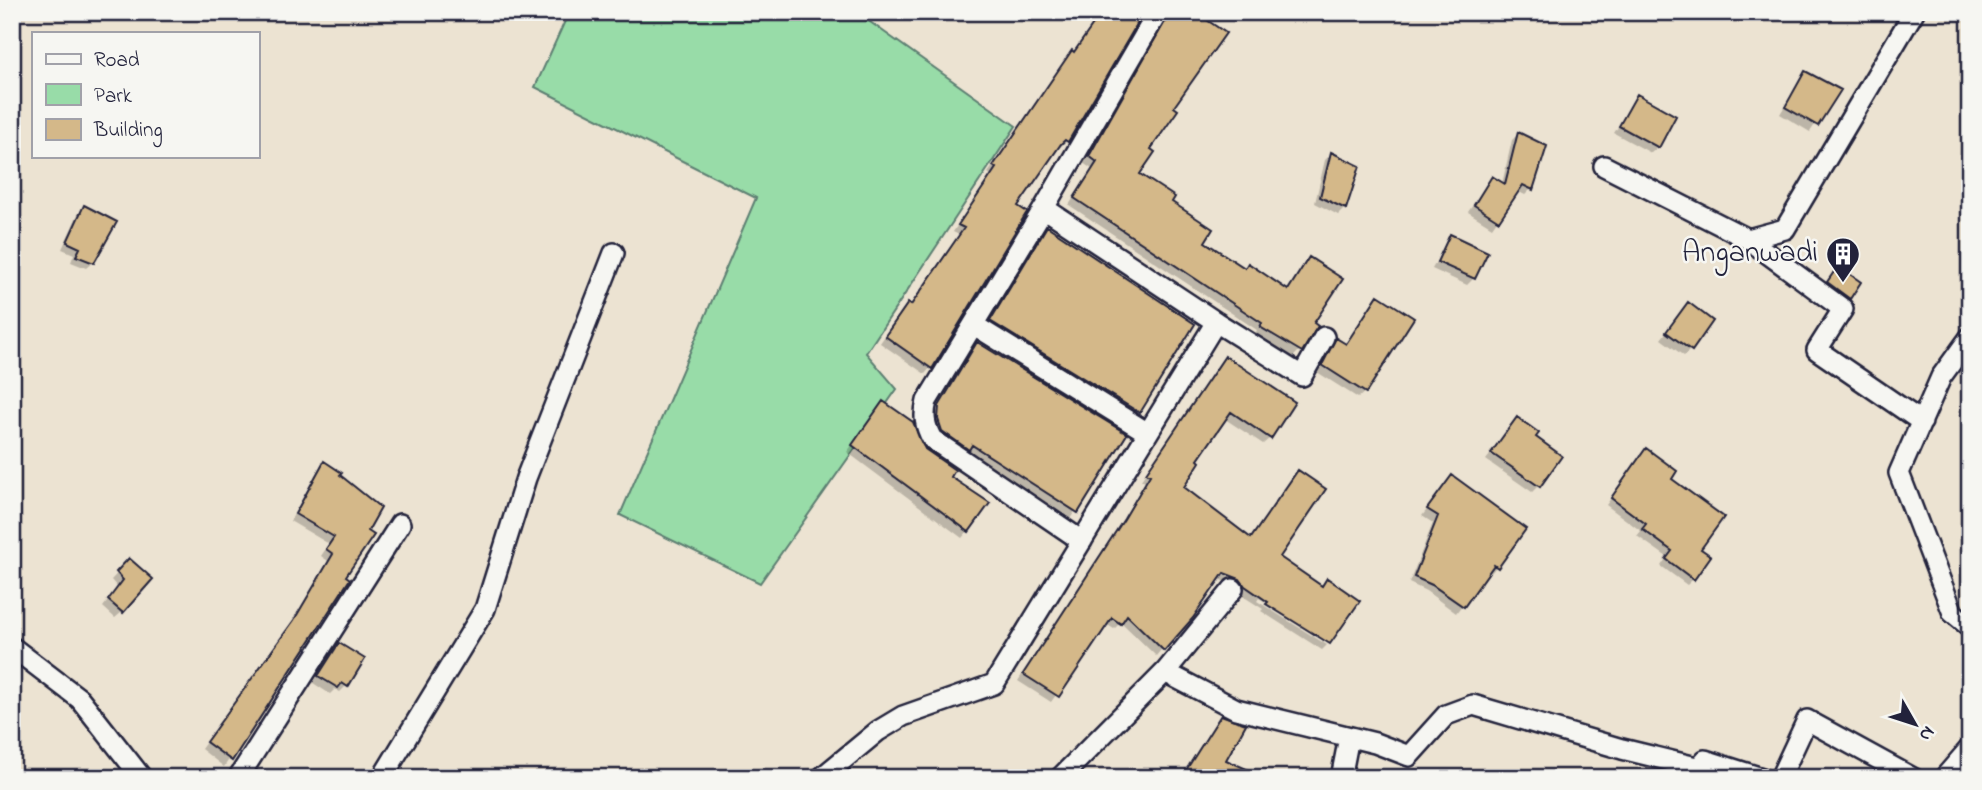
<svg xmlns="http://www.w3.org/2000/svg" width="1982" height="790" font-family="'Indie Flower',sans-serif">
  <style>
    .green { fill: #98dca8; stroke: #5d7f72; stroke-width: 2 }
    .shadow { fill: #0003 }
    .building { fill: #d4b889; stroke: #22223b; stroke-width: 2 }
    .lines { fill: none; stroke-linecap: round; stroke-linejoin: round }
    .minor-casing { stroke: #22223b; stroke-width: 24 }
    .minor { stroke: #f6f6f2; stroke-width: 19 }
    .labels { text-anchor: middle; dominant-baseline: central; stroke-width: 5; stroke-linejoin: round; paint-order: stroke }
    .poi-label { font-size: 30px; fill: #22223b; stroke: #f6f6f2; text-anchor: end }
  </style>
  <rect width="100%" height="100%" fill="#ece3d2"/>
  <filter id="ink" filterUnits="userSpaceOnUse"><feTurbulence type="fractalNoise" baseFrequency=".0143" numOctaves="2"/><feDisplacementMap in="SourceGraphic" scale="14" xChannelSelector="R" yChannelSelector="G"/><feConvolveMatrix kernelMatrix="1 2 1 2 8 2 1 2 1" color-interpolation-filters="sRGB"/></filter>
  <g filter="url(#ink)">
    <path class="green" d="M569 12H856L1016 126 866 353 897 389 760 583 620 515 756 198 535 87Z"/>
    <path class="shadow" d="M1101 12H1142L1067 141 1060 147 1058 145 1016 207 931 367 925 374 880 343 902 311 910 306 959 235 953 232 991 175 988 173Z
      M1162 12H1192L1171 107 1138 175 1169 202 1202 242 1244 270 1287 291 1310 260 1311 324 1300 350 1293 357 1255 334 1257 330 1069 205 1092 169 1083 163 1163 26Z
      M1805 73 1838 90 1810 132 1780 114Z
      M1638 96 1658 147 1651 153 1614 133Z
      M1518 134 1531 189 1525 195 1517 191 1492 227 1468 212 1492 178 1502 184 1512 140Z
      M1331 154 1358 167 1345 208 1338 215 1315 203 1325 160Z
      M85 207 93 262 86 268 71 262 74 254 62 249 78 214Z
      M1048 228 1193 325 1132 419 985 328Z
      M1450 237 1474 278 1467 285 1432 269Z
      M1838 268 1849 298 1842 304 1822 289Z
      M1378 297 1365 392 1358 398 1317 372 1330 347 1336 340 1345 346Z
      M1688 305 1690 350 1684 356 1661 339Z
      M978 344 1124 435 1070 519 966 451 936 437 932 420Z
      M1225 358 1270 438 1263 444 1225 419 1195 461 1182 487 1250 539 1298 472 1278 558 1330 642 1259 598 1257 601 1327 645 1322 650 1261 611 1263 609 1238 593 1234 585 1218 579 1156 656 1121 622 1114 629 1106 624 1051 702 1018 681 1118 527 1145 482 1141 480Z
      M883 403 948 477 968 531 962 538 847 452Z
      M1517 420 1534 438 1538 486 1532 492 1486 460Z
      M1641 457 1669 479 1698 549 1693 579 1687 585 1661 566 1667 557 1637 536 1641 531 1606 505Z
      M324 464 338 476 344 577 348 580 224 767 201 749 288 628 328 561 321 556 329 544 290 521Z
      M1452 477 1497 566 1491 573 1488 571 1456 613 1426 591 1409 583 1433 523 1422 516Z
      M129 561 122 612 115 618 103 607 118 588 111 580Z
      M339 645 346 686 340 692 335 689 330 694 313 683Z"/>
    <path class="building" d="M1102 12H1144L1068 142 1065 140 1061 144 1018 206 1027 212 932 369 885 336 908 303 911 305 964 228 958 225 996 168 993 166 1072 50 1074 52Z
      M1170 12H1195L1226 33 1174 107 1178 110 1151 149 1155 152 1140 174 1175 197 1172 202 1213 229 1205 242 1245 268 1248 263 1288 290 1309 257 1343 279 1314 323 1318 326 1302 352 1260 327 1262 323 1074 198 1097 162 1089 156Z
      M1805 71 1841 90 1818 126 1785 107Z
      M1637 94 1676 116 1659 148 1619 126Z
      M1518 132 1547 146 1533 190 1523 185 1499 221 1474 205 1492 176 1505 184Z
      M1331 152 1360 166 1346 209 1320 197Z
      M84 205 117 222 94 263 76 256 80 248 67 242Z
      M1047 226 1195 324 1140 413 990 321Z
      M1450 234 1488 252 1475 279 1437 262Z
      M1838 266 1861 282 1850 299 1827 282Z
      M1378 295 1414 318 1366 393 1322 365 1336 338 1346 344Z
      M1688 302 1713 321 1692 351 1666 332Z
      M977 342 1127 434 1078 513 972 445 969 450 942 431 938 419 939 406Z
      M1225 356 1295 402 1271 439 1231 412 1198 460 1200 462 1184 487 1251 538 1298 470 1326 489 1280 557 1322 586 1327 578 1360 601 1330 644 1266 604 1268 602 1245 586 1240 579 1224 573 1193 618 1164 651 1127 615 1121 624 1112 618 1059 697 1023 674 1124 519 1150 475 1146 473Z
      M883 401 913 422 925 449 955 470 951 477 990 503 969 532 852 445Z
      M1517 417 1539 433 1536 437 1562 456 1540 487 1491 453Z
      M1646 448 1677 471 1672 479 1724 517 1701 549 1711 556 1694 580 1666 559 1672 551 1642 529 1646 524 1611 498Z
      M324 461 342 473 340 475 381 508 368 531 374 535 346 576 350 579 232 761 206 742 294 620 333 554 326 549 334 537 295 514Z
      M1452 475 1526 529 1498 568 1494 565 1464 607 1432 585 1414 577 1438 516 1427 509Z
      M129 558 153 579 123 613 108 600 123 580 116 572Z
      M339 643 365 659 348 687 342 683 338 688 318 676Z
      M1221 715 1246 724 1226 760 1267 778H1181Z"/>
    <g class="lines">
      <g class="minor-casing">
        <path id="minor" d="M1604 166 1748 239 1785 229 1914 12
          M1044 208 1158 12
          M1748 239 1843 309 1817 350 1922 422
          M974 325 1148 433
          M1970 337 1941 377 1899 473 1953 613 1970 627
          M1082 541 932 439C925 426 923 416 927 401L1044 208 1216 322
          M12 647 80 699 142 778
          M1165 672 1236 709 1375 743 1409 756 1446 715 1473 705 1622 749 1696 767
          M1690 777 1705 760 1762 778
          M238 778 400 524
          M382 778 485 609 526 478 614 253
          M821 778 878 731 903 716 994 684 1216 322 1302 376 1324 337
          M1060 778 1165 672 1233 589
          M1341 778 1349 737
          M1780 778 1807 720 1913 778
          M1944 778 1970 748"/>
      </g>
      <use href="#minor" class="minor"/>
    </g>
  </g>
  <defs>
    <g id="building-pin" transform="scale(1.75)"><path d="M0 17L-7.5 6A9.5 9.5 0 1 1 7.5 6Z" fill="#22223b" stroke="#f6f6f2"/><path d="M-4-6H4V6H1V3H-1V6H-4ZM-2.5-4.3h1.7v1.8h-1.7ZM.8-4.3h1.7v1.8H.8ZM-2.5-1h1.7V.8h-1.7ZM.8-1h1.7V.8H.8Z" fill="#fff"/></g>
  </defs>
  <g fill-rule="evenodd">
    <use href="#building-pin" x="1843" y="254"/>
  </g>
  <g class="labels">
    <g class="poi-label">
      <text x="1818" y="254">Anganwadi</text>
    </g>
  </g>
  <rect width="1982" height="790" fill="none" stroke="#f6f6f2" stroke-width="42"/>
  <rect x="21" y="21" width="1940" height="748" fill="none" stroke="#22223b" stroke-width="2.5" filter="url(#ink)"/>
  <rect x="32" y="32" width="228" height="126" fill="#f6f6f2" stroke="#a1a1a9" stroke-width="2"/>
  <rect x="46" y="54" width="35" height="10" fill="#f6f6f2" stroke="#a1a1a9" stroke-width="2"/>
  <text x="94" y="66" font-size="21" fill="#22223b">Road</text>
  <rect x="46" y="84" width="35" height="21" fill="#98dca8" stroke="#a1a1a9" stroke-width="2"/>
  <text x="94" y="102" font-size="21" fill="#22223b">Park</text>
  <rect x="46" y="119" width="35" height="21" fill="#d4b889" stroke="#a1a1a9" stroke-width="2"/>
  <text x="94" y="136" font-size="21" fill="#22223b">Building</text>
  <g transform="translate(1915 724) rotate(129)" stroke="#f6f6f2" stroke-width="5" paint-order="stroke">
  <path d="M0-5L12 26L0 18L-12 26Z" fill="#22223b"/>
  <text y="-10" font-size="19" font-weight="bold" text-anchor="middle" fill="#22223b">N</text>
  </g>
</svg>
